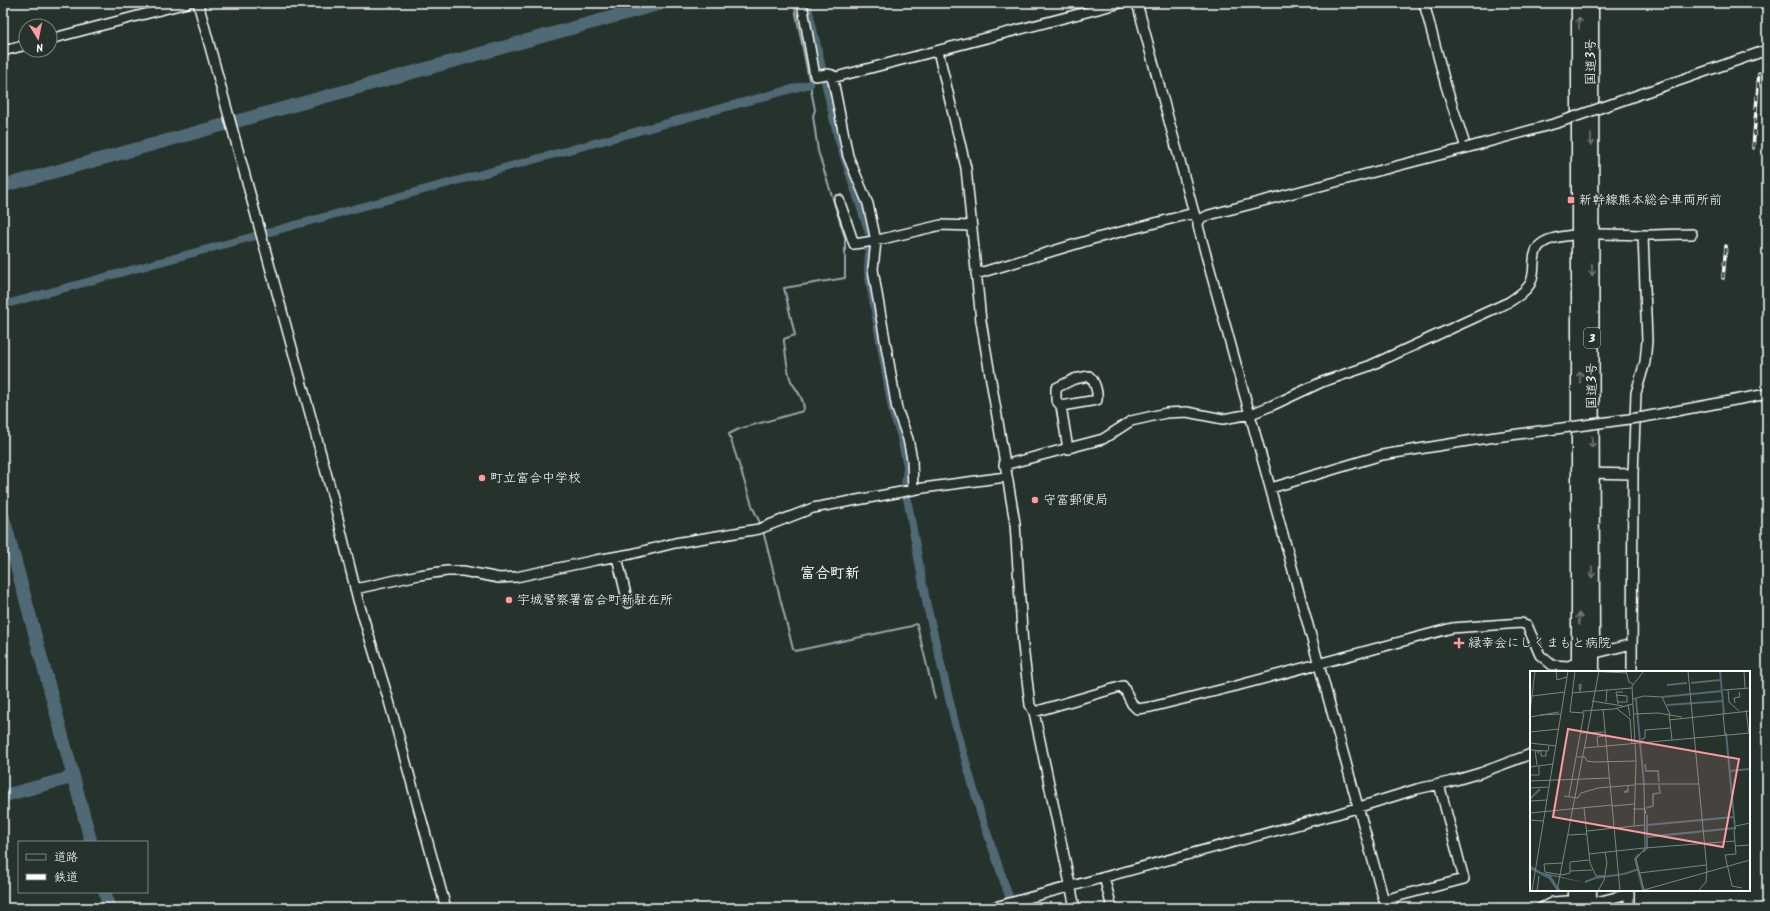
<svg xmlns="http://www.w3.org/2000/svg" width="1770" height="911" font-family="Kalam,'Klee One',sans-serif">
  <style>
    .lines { fill: none; stroke-linecap: round; stroke-linejoin: round }
    .stream { stroke: #96a5ac; stroke-width: 2 }
    .canal { stroke: #506974; stroke-width: 8 }
    .river { stroke: #506974; stroke-width: 13 }
    .minor-casing { stroke: #fff; stroke-width: 12 }
    .highway-casing { stroke: #fff; stroke-width: 17 }
    .minor { stroke: #26332d; stroke-width: 9 }
    .highway { stroke: #26332d; stroke-width: 14 }
    .rail-casing { stroke: #fff; stroke-width: 3.5 }
    .rail { stroke: #26332d; stroke-width: 2; stroke-dasharray: 6; stroke-linecap: butt }
    .minor-bridge-casing { stroke: #fff; stroke-width: 12; stroke-linecap: butt }
    .minor-bridge { stroke: #26332d; stroke-width: 9 }
    .oneway { stroke: #727a76 }
    .poi-dot { fill: #ff9aa2; stroke: #26332d; stroke-width: 1.5 }
    .labels { text-anchor: middle; dominant-baseline: central; stroke-width: 3; stroke-linejoin: round; paint-order: stroke }
    .shield { fill: #26332d; stroke: #bec2c0; stroke-width: 1 }
    .shield-label { font-size: 12px; font-weight: bold; fill: #fff }
    .street-label { font-size: 13px; fill: #fff; stroke: #26332d }
    .poi-label { font-size: 13px; fill: #fff; stroke: #26332d; text-anchor: start }
    .quarter-label { font-size: 15px; font-weight: bold; fill: #fff; stroke: #26332d }
    .inset-river { fill: none; stroke: #506974; stroke-width: 2 }
    .inset-road { fill: none; stroke: #7d8581; stroke-width: 1 }
    .view { fill: #ff9aa2; fill-opacity: 0.15; stroke: #ff9aa2; stroke-width: 2 }
    .inset-edge { fill: none; stroke: #fff; stroke-width: 2 }
  </style>
  <rect width="100%" height="100%" fill="#26332d"/>
  <filter id="ink" filterUnits="userSpaceOnUse"><feTurbulence type="fractalNoise" baseFrequency=".025" numOctaves="2"/><feDisplacementMap in="SourceGraphic" scale="8" xChannelSelector="R" yChannelSelector="G"/><feConvolveMatrix kernelMatrix="1 2 1 2 8 2 1 2 1" color-interpolation-filters="sRGB"/></filter>
  <g filter="url(#ink)">
    <g class="lines">
      <path class="stream" d="M761 525 753 508 729 434 739 429 803 411C807 403 796 389 792 383 787 374 786 353 784 342V339L795 335 784 288 845 278V238L818 151 813 116 815 110 794 3
        M763 531 793 649 795 651 912 626 915 624 917 625 935 699"/>
      <path class="canal" d="M807 3 838 138 870 236 868 271 893 414 900 433 907 466 905 487 927 606 955 723 981 815 1013 908
        M3 305 810 84"/>
      <path class="river" d="M3 186 663 3
        M3 516 91 842
        M3 796 73 777
        M105 892 109 908"/>
      <g class="minor-casing">
        <path id="minor" d="M198 3 333 498 358 600 389 701 446 908
          M802 3 815 76 827 74 832 75 848 156 868 204 876 241 873 269 876 288 897 409 908 439 912 459 913 490
          M1137 3 1194 213 1198 222
          M50 39 187 3
          M3 51 26 45
          M938 51 966 168 981 321 1015 523 1023 646 1030 705 1034 712 1075 908
          M832 78 1121 3
          M839 200 854 244 874 241 941 225 972 226
          M976 274 1093 239 1194 213
          M1061 406 1097 400C1098 392 1095 381 1089 376L1074 379 1056 388V400L1061 406 1068 449
          M1004 465 1103 439 1131 421 1166 413 1187 412 1223 419 1251 414 1273 405 1322 382 1369 366 1509 302C1517 297 1525 292 1530 284 1537 272 1530 257 1539 246 1554 229 1621 235 1643 235 1659 235 1676 234 1692 234
          M1586 473 1633 474
          M1271 488 1382 455 1474 440
          M617 557 628 603
          M355 589 419 575 447 571H463L499 578 516 577 596 560 631 554 675 543 759 529 813 508 923 488 1006 477
          M1632 672 1633 474 1636 393 1645 362 1647 341 1643 235
          M1034 712 1123 686 1132 704 1137 709 1151 707 1236 686 1452 628 1521 623 1527 625 1540 655 1552 665 1569 666 1592 654 1632 644
          M1104 877 1112 908
          M1629 890V908
          M991 908 1337 814 1417 789 1449 782 1480 773 1531 754
          M1386 908 1198 226 1199 220 1209 215 1466 148 1446 86 1424 3
          M1394 908 1391 898 1464 879 1439 784
          M1541 908 1553 902 1567 901 1589 904 1628 894"/>
      </g>
      <g class="highway-casing">
        <path id="highway" d="M1591 3 1592 672
          M1579 672V3
          M1576 908V890
          M1589 908V890"/>
      </g>
      <use href="#minor" class="minor"/>
      <use href="#highway" class="highway"/>
      <g class="rail-casing">
        <path id="rail" d="M1753 148 1759 73
          M1723 278 1726 246"/>
      </g>
      <use href="#rail" class="rail"/>
      <g class="minor-bridge-casing">
        <path id="minor-bridge" d="M1466 148 1557 123 1767 50
          M1474 440 1644 417 1767 394"/>
      </g>
      <use href="#minor-bridge" class="minor-bridge"/>
    </g>
    <defs><path id="oneway-shaft" d="M-6 0H5M1.5-3L5.5 0L1.5 3" fill="none" stroke-width="1.6" stroke-linecap="round" stroke-linejoin="round"/></defs>
    <g class="oneway">
      <use href="#oneway-shaft" transform="translate(1579 23) rotate(-91)"/>
      <use href="#oneway-shaft" transform="translate(1591 140) rotate(90)"/>
      <use href="#oneway-shaft" transform="translate(1592 270) rotate(90)"/>
      <use href="#oneway-shaft" transform="translate(1580 377) rotate(-90)"/>
      <use href="#oneway-shaft" transform="translate(1592 442) rotate(90)"/>
      <use href="#oneway-shaft" transform="translate(1592 572) rotate(90)"/>
      <use href="#oneway-shaft" transform="translate(1579 619) rotate(-90)"/>
    </g>
  </g>
  <g class="poi-dot">
    <rect x="1567" y="196" width="8" height="8" rx="2"/>
    <circle cx="482" cy="478" r="4"/>
    <circle cx="1035" cy="500" r="4"/>
    <circle cx="509" cy="600" r="4"/>
    <path d="M1457 637h4v4h4v4h-4v4h-4v-4h-4v-4h4z"/>
  </g>
  <g class="labels">
    <rect class="shield" x="1584" y="328" width="16" height="20" rx="3"/>
    <g class="shield-label">
      <text x="1592" y="338">3</text>
    </g>
    <g class="street-label">
      <text transform="translate(1591 62) rotate(-90)">国道3号</text>
      <text transform="translate(1592 386) rotate(-90)">国道3号</text>
    </g>
    <g class="poi-label">
      <text x="1579" y="200">新幹線熊本総合車両所前</text>
      <text x="490" y="478">町立富合中学校</text>
      <text x="1043" y="500">守富郵便局</text>
      <text x="517" y="600">宇城警察署富合町新駐在所</text>
      <text x="1468" y="643">緑幸会にしくまもと病院</text>
    </g>
    <g class="quarter-label">
      <text x="830" y="574">富合町新</text>
    </g>
  </g>
  <g transform="translate(1530 671)">
    <rect width="220" height="220" fill="#26332d"/>
    <path d="M0 194 11 201 57 212 21 205 31 220H27L19 208 0 198Z" fill="#506974"/>
    <path class="inset-river" d="M190 0 194 43M161 12 190 9M137 14 157 12M132 26 192 20M106 28 114 113M137 34 193 30M115 93 116 100H128L129 111M199 100 220 98M0 128 10 118M116 137 123 135V123L130 122 129 114M117 144V166M117 154 204 146M113 181 117 177V166L205 157 196 62M109 183 105 188 113 219M55 211 65 207 94 203 109 198"/>
    <path class="inset-road" d="M26 0 27 9 37 6M58 0 97 2M96 0 99 11 103 13M158 0 177 199 176 211 168 220M214 0 215 17M50 18H51V13L49 14 50 21M193 19 220 17M198 19 199 31 209 40M42 22 102 17M86 24 97 25V31H88M2 25 35 21M103 28 114 25 132 26 140 43M62 30 93 35M76 31 77 18M205 32 204 27 210 26 209 21M88 33 86 21H93M98 33 100 45M86 37 100 48 102 73M216 39 219 62M52 40 84 38 103 33M0 41 5 0M193 42 195 64M104 43 128 42 152 46M139 43 142 69M10 44 31 43M0 46 29 41M139 49 220 40M0 61 29 58M51 62 75 61M0 72 26 75M112 72V68L115 67V59L141 57M68 76 67 66 74 65M54 77 220 62M0 79 18 80 19 75M5 79 7 94M9 83 7 80H11V85H16V80M47 86H55L57 90 64 91 106 90M0 96 23 93M0 104H9V95M0 110 79 107M104 113H169M114 113 115 177 106 188 114 219M98 115V121H94L98 119M0 117 19 116M34 125 48 127 51 122 68 117 104 114M39 125 54 42 40 41 45 0M0 130 17 129M82 134 90 220M82 135 104 133M54 137 60 192 66 205H74M103 138H115L116 143M0 142 82 134 73 38M0 149 13 150M104 155 106 91 102 15 114 0M57 160 114 154M38 164 57 163M205 175 220 174M115 177 205 170M59 183 114 177M33 192 14 193 15 201 32 204 40 202V200L62 199M40 200V191L59 189M109 202 176 194M212 217 202 215 195 184 206 183 204 160 206 155 220 152M2 220 38 0M7 220 9 205M27 220 69 0M68 220 74 209 77 192 75 181M110 220 220 189"/>
    <path class="view" d="M38 58 209 88 193 176 23 146Z"/>
    <rect width="220" height="220" class="inset-edge"/>
  </g>
  <rect width="1770" height="911" fill="none" stroke="#26332d" stroke-width="16"/>
  <rect x="8" y="8" width="1754" height="895" fill="none" stroke="#fff" stroke-width="1.5" filter="url(#ink)"/>
  <rect x="18" y="841" width="130" height="52" fill="#26332d" stroke="#7d8581"/>
  <rect x="26" y="854" width="20" height="6" fill="#26332d" stroke="#7d8581"/>
  <text x="54" y="861" font-size="12" fill="#ffffff">道路</text>
  <rect x="26" y="874" width="20" height="6" fill="#ffffff" stroke="#7d8581"/>
  <text x="54" y="881" font-size="12" fill="#ffffff">鉄道</text>
  <g transform="translate(38 38) rotate(170)"><circle r="19" fill="#26332d" stroke="#7d8581"/>
  <path d="M0-3L7 15L0 10L-7 15Z" fill="#ff9aa2"/>
  <text y="-6" font-size="11" font-weight="bold" text-anchor="middle" fill="#ffffff">N</text>
  </g>
</svg>
